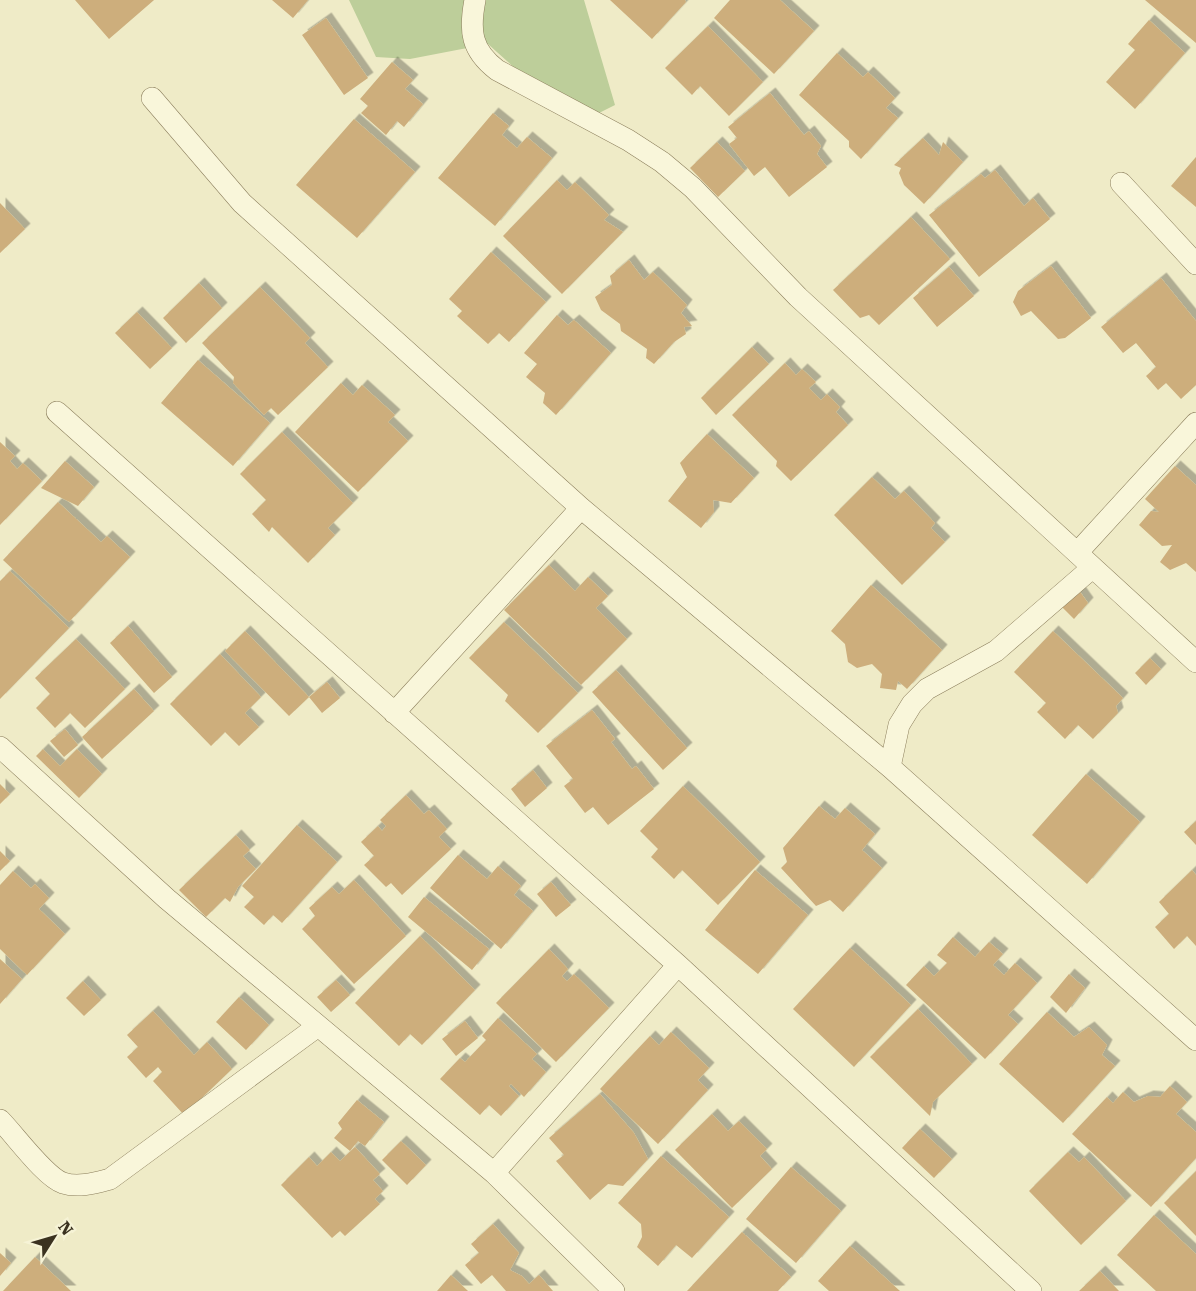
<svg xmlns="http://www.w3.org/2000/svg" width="1196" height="1291" font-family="'Roboto Serif',serif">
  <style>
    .green { fill: #bdce9a }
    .building { fill: #cdae7c; filter: url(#shadow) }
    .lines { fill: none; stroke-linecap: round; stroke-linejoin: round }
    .minor-casing { stroke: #8b7e5c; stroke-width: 22 }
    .minor { stroke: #f9f6da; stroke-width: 21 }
  </style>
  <defs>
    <filter id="shadow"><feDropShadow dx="5.5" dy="-5.5" stdDeviation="0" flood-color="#0004"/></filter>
  </defs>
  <rect width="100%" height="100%" fill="#efebc7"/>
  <path class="green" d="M349 0H584L615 105 599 113 517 70 488 44 410 59 376 57Z"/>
  <path class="building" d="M75 0H154L109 39Z
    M272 0H308L293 18Z
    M610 0H685L686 2 652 39Z
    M730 0H780L814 31 774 74 714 18Z
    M1145 0H1196V43Z
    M326 18 368 78 344 95 302 35Z
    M1149 20 1185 53 1135 109 1106 82 1135 50 1128 44Z
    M708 26 763 82 729 116 700 86 692 95 665 68Z
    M837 53 863 77 868 72 895 98 886 108 898 118 861 159 849 147V141L799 95Z
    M392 62 413 80 405 89 423 104 404 127 397 121 386 135 361 113 368 106 360 99Z
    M770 93 804 135 809 131 821 146 817 154 827 167 789 197 765 167 754 176 729 144 737 138 728 127Z
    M493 113 509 126 502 135 517 148 527 137 552 158 495 226 438 178Z
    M354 119 415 172 357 238 296 185Z
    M923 138 939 155 943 142 963 162 924 204 904 185 899 173 901 168 894 165Z
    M717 142 745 171 718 197 690 168Z
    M1196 157V207L1171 186Z
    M995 170 1024 206 1033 198 1050 219 979 277 929 215 981 174 985 178Z
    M557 180 567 190 575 182 609 215 604 220 623 232 562 294 503 236Z
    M0 203 25 229 0 253Z
    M911 217 950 259 879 325 869 315 860 318 833 290Z
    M491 252 546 302 509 342 499 333 488 344 457 316 462 311 449 299Z
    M629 260 644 280 653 272 687 305 681 313 692 326 684 327 686 334 674 342 654 364 646 358 647 349 621 331 620 324 601 310 595 297 612 285 610 276Z
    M1051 266 1091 318 1065 338 1058 339 1031 311 1021 316 1013 302 1018 291Z
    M949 267 974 296 937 327 913 298Z
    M1161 278 1196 321V385L1181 399 1166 383 1158 390 1146 376 1156 367 1136 343 1123 353 1101 327Z
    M199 283 222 308 186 343 163 318Z
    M260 287 310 338 305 343 328 367 278 415 271 408 264 415 233 383 234 377 202 343Z
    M137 312 172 348 150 369 115 333Z
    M557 315 568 325 574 320 611 353 556 415 543 403 545 393 526 377 537 364 524 353Z
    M752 347 769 364 716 415 701 398Z
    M198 360 270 423 233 466 161 403Z
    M785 363 796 375 802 369 816 382 809 388 821 400 827 394 840 407 836 412 848 425 791 481 776 466 777 461 732 415Z
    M341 383 353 395 362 385 395 415 388 422 408 441 358 492 295 432Z
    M282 432 353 503 328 528 335 535 308 563 272 527 269 532 252 514 266 500 240 474Z
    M707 434 754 478 731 503 713 500 714 512 701 528 668 501 687 477 680 463Z
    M0 442 15 456 10 461 17 469 23 463 42 481 0 525Z
    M65 461 94 487 78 506 41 488Z
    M1175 466 1196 485V572L1186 563 1170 570 1160 562 1172 545 1162 546 1139 525 1151 511 1159 512 1145 499Z
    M872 477 895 499 904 491 935 523 931 528 945 542 902 585 834 515Z
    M58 502 101 542 107 536 130 557 69 622 3 560Z
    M549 565 575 591 588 577 608 596 596 608 627 639 581 685 504 610Z
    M10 571 69 628 0 699V581Z
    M871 585 942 650 907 689 898 681 896 690 880 688 882 674 872 664 857 668 848 662 845 644 831 631Z
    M1078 589 1088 603 1074 619 1061 606Z
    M504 622 578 693 538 733 505 701 508 695 469 658Z
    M128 626 172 677 154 693 110 643Z
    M245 631 309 697 289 716 225 651Z
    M1053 631 1123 698 1116 706 1118 713 1093 739 1078 725 1065 739 1037 712 1046 703 1014 672Z
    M76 639 125 689 85 728 70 713 55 728 36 708 50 694 35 678Z
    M220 654 261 697 245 713 259 727 239 746 225 732 211 746 170 704Z
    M1150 658 1161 669 1146 685 1135 673Z
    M616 670 687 748 663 770 592 692Z
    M327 682 340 698 322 713 309 697Z
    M134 689 154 711 102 759 82 737Z
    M592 710 615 739 611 742 632 769 636 766 654 789 608 825 593 807 585 813 564 786 573 779 546 746Z
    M65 729 78 745 64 757 50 741Z
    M43 749 60 766 77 749 102 774 79 798 36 756Z
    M533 770 547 788 525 807 511 789Z
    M1086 774 1140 822 1087 884 1032 835Z
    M0 784 10 794 0 804Z
    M683 786 760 862 718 905 682 870 674 879 651 857 658 849 640 831Z
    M406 795 424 814 429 810 447 829 439 837 451 849 402 895 391 883 386 887 364 865 374 856 361 842 378 826 382 831 386 826 380 820Z
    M819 806 835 819 845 808 875 834 862 850 882 868 843 912 830 900 816 906 781 868 787 862 783 848Z
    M1196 821V845L1184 832Z
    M297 825 337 862 282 923 273 915 264 925 244 907 254 897 242 886Z
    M236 835 250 850 243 856 256 869 238 887 230 902 225 898 206 917 179 890Z
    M0 851 10 861 0 871Z
    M458 855 487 879 498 866 521 886 514 895 533 911 501 949 430 888Z
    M755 870 808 915 758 974 705 930Z
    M1192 870 1196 875V946L1187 936 1174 949 1155 927 1169 914 1159 902Z
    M13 871 31 888 35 884 49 898 39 909 65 934 27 975 0 949V885Z
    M354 880 406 936 354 984 302 929 315 916 309 908 332 887 339 894Z
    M551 882 571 905 556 917 537 894Z
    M424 897 489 949 472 970 408 917Z
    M420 936 475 990 422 1045 410 1034 399 1046 355 1003Z
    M953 937 975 957 989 942 1003 954 993 965 1004 975 1015 963 1037 983 1008 1015 1018 1024 985 1059 906 985 924 966 934 976 947 963 937 955Z
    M850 948 911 1005 854 1067 793 1009Z
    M549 949 568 969 562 976 567 981 574 974 609 1008 556 1062 496 1003Z
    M0 959 22 979 0 1004Z
    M1069 974 1085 988 1066 1013 1050 997Z
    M336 980 350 995 331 1012 317 997Z
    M83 981 101 1000 84 1016 66 998Z
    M239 997 269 1025 246 1050 216 1022Z
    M918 1009 972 1064 933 1102 930 1116 870 1057Z
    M153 1011 194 1055 207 1042 232 1069 184 1115 153 1081 162 1072 158 1067 146 1078 127 1057 138 1047 127 1035Z
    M1047 1012 1074 1037 1089 1027 1107 1045 1102 1055 1115 1066 1063 1123 999 1064Z
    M498 1018 537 1054 532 1059 546 1072 524 1097 511 1084 509 1086 519 1096 501 1116 489 1105 480 1115 440 1079 460 1058 465 1062 486 1040 482 1036Z
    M465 1021 478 1038 456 1056 442 1039Z
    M671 1032 709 1068 698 1080 708 1090 658 1144 600 1089 650 1036 659 1045Z
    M1170 1086 1187 1102 1176 1114 1196 1132V1158L1151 1207 1072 1134 1107 1097 1113 1103 1123 1092 1134 1102 1148 1096 1160 1097Z
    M600 1094 634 1133 648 1159 623 1186 608 1184 590 1200 556 1161 564 1155 549 1138Z
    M357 1100 384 1122 365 1146 358 1141 350 1151 334 1138 342 1129 338 1123Z
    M712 1114 728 1131 739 1121 767 1149 760 1156 772 1169 732 1208 675 1150Z
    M920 1129 952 1159 934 1178 902 1148Z
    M401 1141 426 1165 407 1185 382 1160Z
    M355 1147 380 1174 373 1180 383 1191 375 1199 380 1204 345 1236 340 1231 332 1238 281 1185 309 1157 317 1166 331 1152 340 1161Z
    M1068 1152 1079 1162 1084 1157 1126 1201 1081 1245 1029 1191Z
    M661 1156 729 1217 692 1258 676 1245 658 1266 637 1247 642 1237 641 1224 618 1203Z
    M791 1167 841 1211 796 1263 746 1219Z
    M1196 1171V1236L1164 1203Z
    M1154 1215 1196 1254V1291H1156L1117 1255Z
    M493 1224 519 1253 510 1270 522 1276 529 1284 539 1275 553 1291H506L492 1275 481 1284 465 1265 479 1253 471 1244Z
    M742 1232 791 1277 778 1291H687Z
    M850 1246 900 1291H829L818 1281Z
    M0 1253 11 1263 0 1276Z
    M35 1257 71 1291H3Z
    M1100 1271 1119 1291H1079Z
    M451 1275 468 1291H437Z"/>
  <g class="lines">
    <g class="minor-casing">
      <path id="minor" d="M475 0C469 31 471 50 497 70L628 140 662 162 693 188 798 297 1196 662
        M152 98 242 203 581 508 890 767 1196 1040
        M1121 183 1196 264
        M57 412 678 965 1031 1291
        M1077 553 1196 423
        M394 713 581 508
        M0 747 167 899 494 1173 614 1291
        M890 767 899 725 912 704 927 689 996 651 1092 568
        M0 1120C15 1135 45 1177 63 1183 78 1188 95 1183 110 1179L318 1026
        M494 1173 678 965"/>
    </g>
    <use href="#minor" class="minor"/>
  </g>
  <g transform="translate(54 1237) rotate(53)" stroke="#f6f3d6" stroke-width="4.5" paint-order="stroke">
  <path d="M0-4.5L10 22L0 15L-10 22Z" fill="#3b3220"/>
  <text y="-9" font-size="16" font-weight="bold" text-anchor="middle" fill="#3b3220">N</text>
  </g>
</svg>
